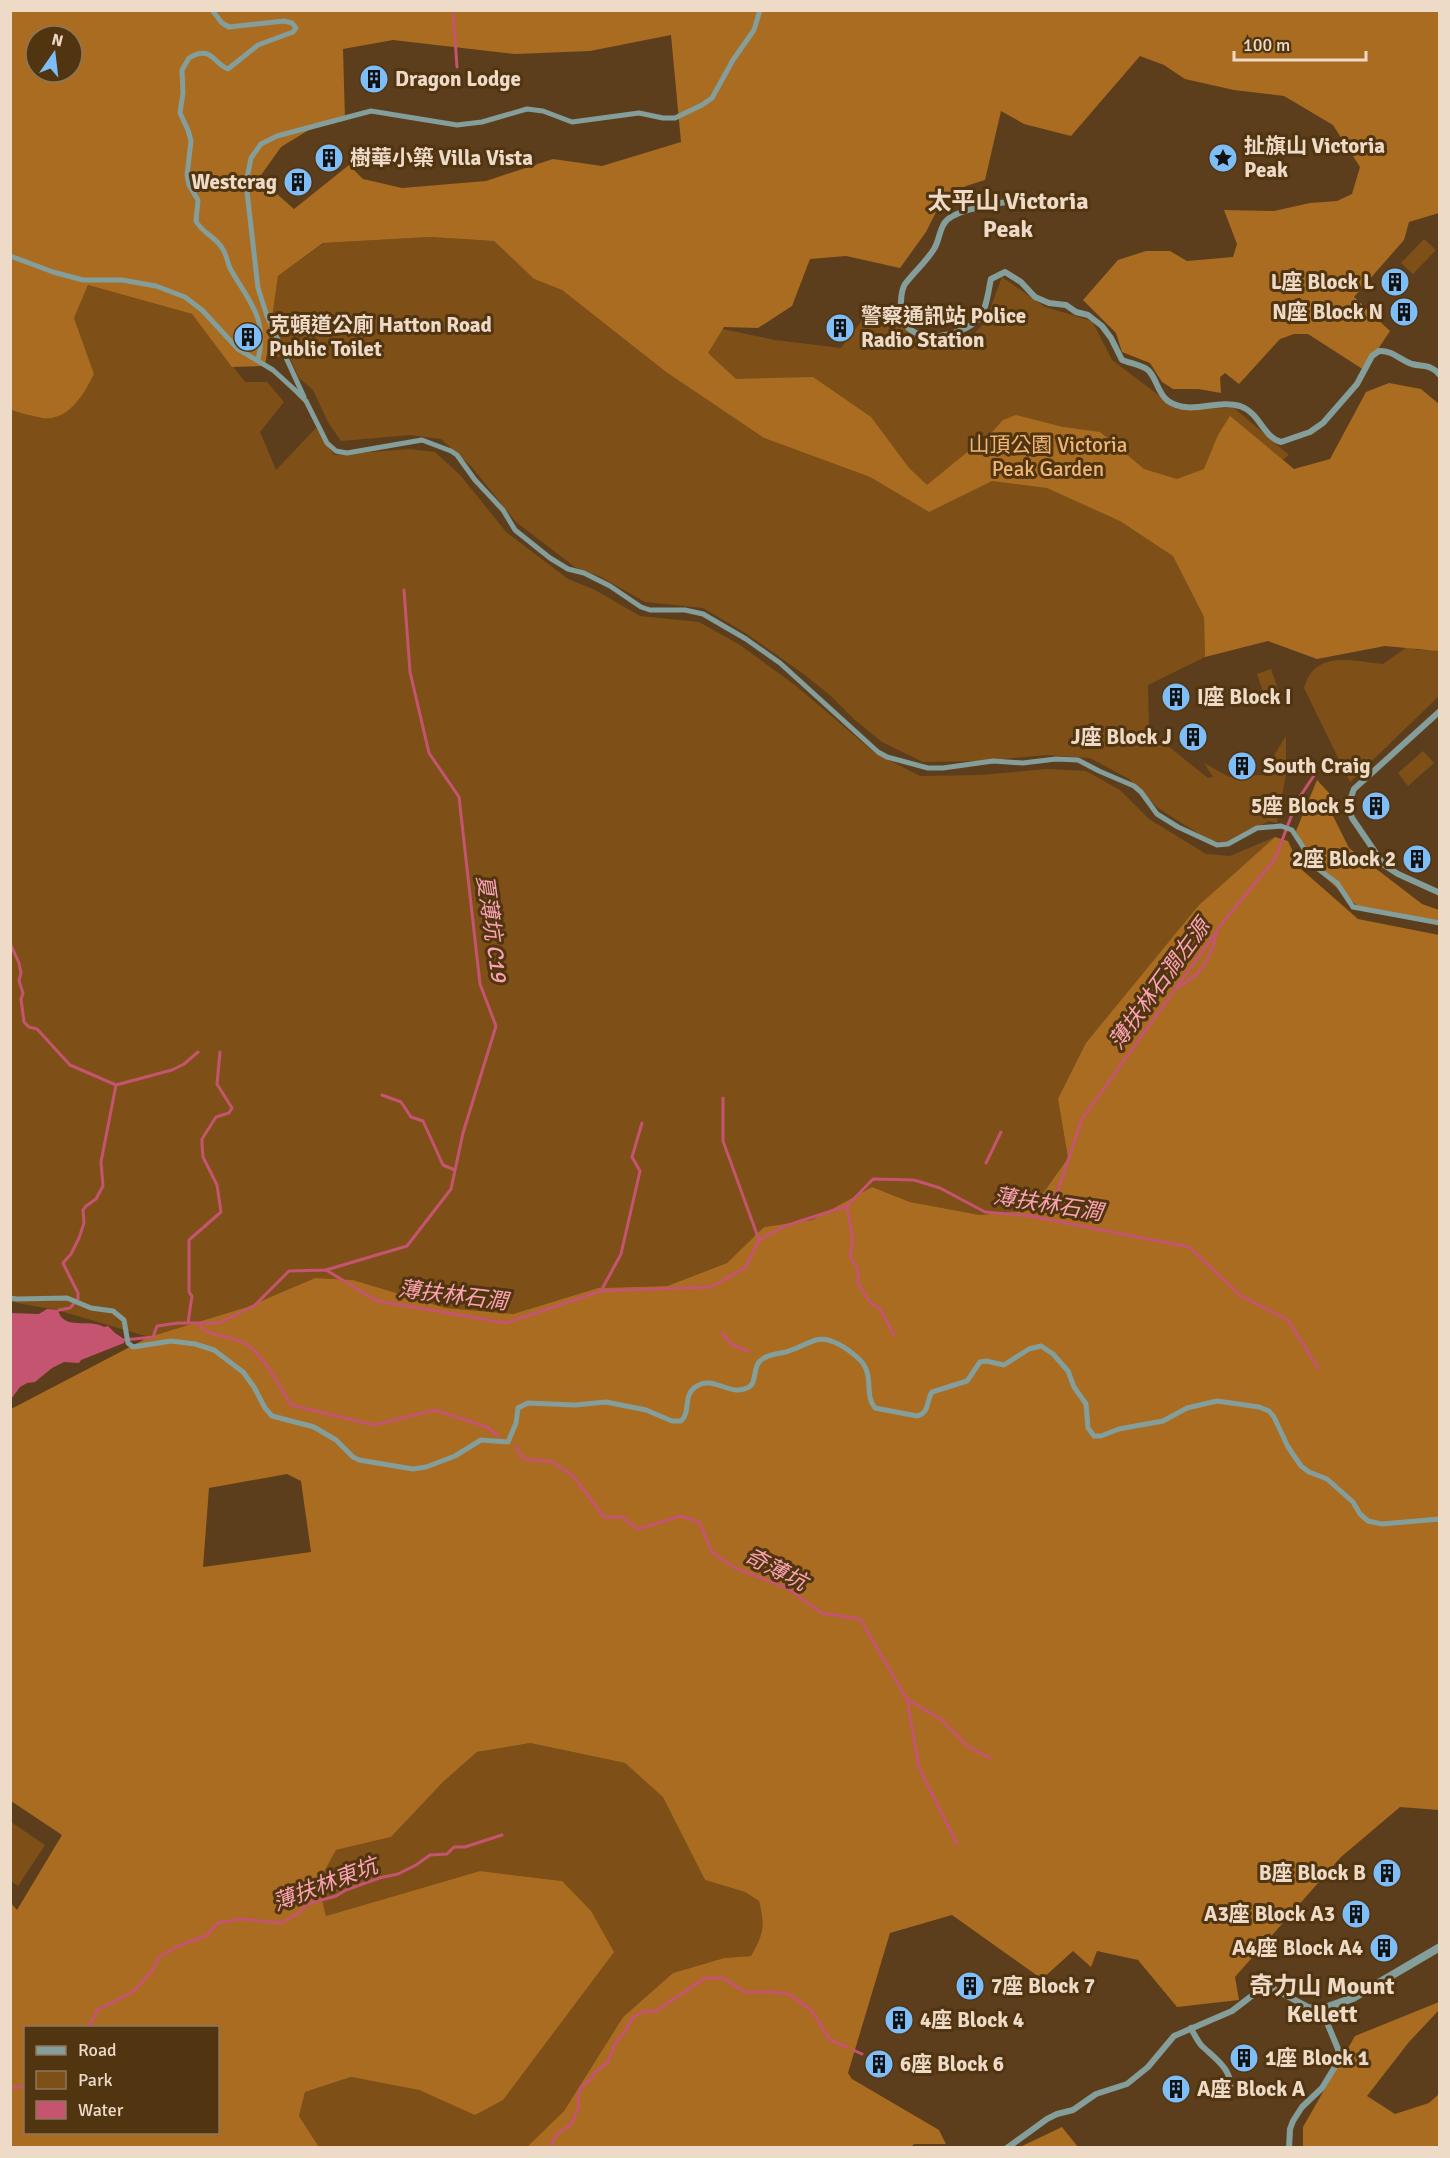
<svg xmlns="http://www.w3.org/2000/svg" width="1450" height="2158" font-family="Signika,'Noto Sans TC',sans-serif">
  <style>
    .green { fill: #7e5018 }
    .forest { fill: #a96c20; fill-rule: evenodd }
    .water { fill: #c55470 }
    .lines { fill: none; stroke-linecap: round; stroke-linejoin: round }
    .stream { stroke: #c55470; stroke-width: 3 }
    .pedestrian { stroke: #849e9b; stroke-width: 5 }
    .minor { stroke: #849e9b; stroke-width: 6 }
    .tertiary { stroke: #849e9b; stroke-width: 8 }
    .labels { text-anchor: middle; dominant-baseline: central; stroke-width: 6; stroke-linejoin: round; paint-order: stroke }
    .poi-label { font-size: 21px; font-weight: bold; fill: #eddac7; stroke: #513410; text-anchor: start }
    .park-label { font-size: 21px; fill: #f1b677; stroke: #513410 }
    .water-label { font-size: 22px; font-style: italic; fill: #fba3b4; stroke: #513410 }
    .quarter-label { font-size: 24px; font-weight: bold; fill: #eddac7; stroke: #513410 }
  </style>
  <rect width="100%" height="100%" fill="#5d3e1c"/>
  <path class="green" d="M430 237 494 241 534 279 562 290 666 372 764 438 870 477 929 512 697 358 709 326 775 340 841 348 863 319 896 311 912 335 925 341 963 344 985 323 1002 277 1045 307 1092 321 1112 360 1177 409 1234 408 1289 455 1209 515 1173 555 1204 617 1205 657 1148 685 1149 731 1208 778 1213 777 1204 763 1229 777 1262 775 1286 736V774L1277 823 1269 821 1227 842 1210 841 1158 808 1129 779 1090 758 1047 755 980 761 923 762 882 742 855 720 832 697 805 675 747 634 703 608 645 602 601 577 575 567 516 522 471 466 441 439 410 435 341 441 328 422 313 390 299 378 290 358 266 356 278 276 324 243Z
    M1424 239 1436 250 1413 274 1401 263Z
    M88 285 192 314 245 382H267L284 402 260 432 276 470 316 428 334 455 409 449 435 452 461 476 506 532 568 579 595 590 640 616 699 622 740 645 796 686 875 753 920 776 981 775 1047 769 1086 771 1120 790 1149 819 1206 854 1230 856 1275 837 1199 905 1058 1099 1068 1158 1031 1210 980 1215 910 1202 872 1187 812 1220 764 1227 727 1263 667 1286 598 1288 513 1314 446 1308 353 1280 315 1278 247 1307 149 1337 57 1310 11 1302 10 410 45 418 94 374 74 318Z
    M1407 647 1418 650H1439V696L1350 782 1304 688C1315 649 1352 661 1383 664Z
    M1271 669 1281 699 1267 703 1257 674Z
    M1423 751 1434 763 1408 786 1398 773Z
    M530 1743 625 1763 663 1796 705 1880 745 1892 759 1901C765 1926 764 1934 751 1956L724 1958 673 1973 623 2017 564 2111 527 2147H319L299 2116 305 2092 351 2077 419 2090 476 2115 562 1881 480 1871 326 1916 318 1883 336 1850 391 1837 443 1782 477 1752Z
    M11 1822 45 1845 18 1886 11 1881Z"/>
  <path class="forest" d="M11 11H1439V213L1409 222 1404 240 1354 297 1390 331 1364 370 1308 334H1294L1280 339 1239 384 1225 373 1220 377 1221 393 1198 389H1173L1162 382 1150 363 1122 352 1116 333 1083 300 1118 260 1146 251H1170L1187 261 1233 257 1237 244 1224 210 1274 211 1310 203 1337 201 1352 194 1360 167 1333 125 1284 96 1234 90 1185 79 1164 65 1140 56 1071 136 1024 124 1001 111 985 180 966 186 939 206 926 232 900 268 846 256 810 259 792 306 758 328 724 327 708 353 736 379 813 377 871 417 909 468 927 485 993 431 1003 420 1016 415 1063 427 1100 432 1144 469 1177 479 1204 469 1218 435 1230 416 1294 469 1330 459 1366 392 1389 383 1421 389 1439 404V651L1385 646 1317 659 1268 641 1205 657 1204 617 1173 556 1120 521 1047 488 992 481 929 512 870 477 764 438 666 372 562 290 534 279 494 241 430 237 323 243 278 276 265 366 232 367 192 314 88 285 74 318 94 374C84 394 69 421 43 418 32 416 21 413 11 410ZM671 35 681 142 602 166 553 159 486 181 402 188 363 179 349 165 294 209 259 178 281 147 312 128 345 120 343 49 393 40 515 54 590 51ZM36 36H72V72H36Z
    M1317 780 1329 793 1330 810 1349 848 1422 904 1439 910V925L1362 910 1310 864 1296 831Z
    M1275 837 1288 841 1301 869 1358 919 1439 935V1810L1400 1807 1341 1857 1235 1977 1239 2000 1177 2007 1138 1960 1097 1951 1091 1967 1073 1951 1042 1979 952 1915 890 1933 848 2073 852 2079 939 2130 946 2144H914L910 2148 527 2147 564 2111 623 2017 673 1973 724 1958 751 1956C764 1934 765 1925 759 1901L745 1892 705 1880 663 1797 625 1763 530 1743 477 1752 443 1782 391 1837 336 1850 318 1883 326 1916 480 1871 562 1881 591 1911 614 1952 503 2100 475 2115 419 2090 351 2077 305 2092 299 2116 319 2147H11L10 1902 17 1910 62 1835 11 1801V1409L149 1337 247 1307 315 1278 353 1280 446 1308 513 1314 598 1288 667 1286 727 1263 764 1227 812 1220 872 1187 910 1202 980 1215 1031 1210 1068 1158 1058 1099 1086 1043 1199 905ZM287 1474 301 1481 311 1552 203 1567 209 1488ZM26 2028H218V2132H26Z
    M1439 2002V2010L1409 2042 1367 2096 1395 2114 1429 2103 1439 2094V2147H1303V2127L1355 2036Z
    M1062 2127 1078 2147H1020Z"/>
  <path class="water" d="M47 1309 58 1310C63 1331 89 1318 104 1327L108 1326 115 1333 124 1339V1343L81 1360 79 1363 64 1362 52 1368 35 1382 27 1383 20 1387 11 1399V1313L39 1314Z"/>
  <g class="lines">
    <path class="stream" d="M453 10 457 67
      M10 943 19 963 21 973 19 981 23 993 21 999 24 1022 29 1027 37 1029 70 1065 116 1085 101 1162 103 1186 96 1199 86 1206 83 1210 84 1223 79 1238 71 1254 63 1263 78 1293V1299L70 1308 59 1310
      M1178 987C1200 976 1212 959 1216 934
      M116 1085 172 1070 184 1064 198 1052
      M382 1095 401 1102 411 1117 423 1121 443 1165 455 1170
      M723 1098V1141L759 1240
      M986 1163 1001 1132
      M847 1206 853 1240 850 1256 858 1270V1284L870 1302 880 1309 894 1335
      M1031 1215 1057 1193 1082 1119 1224 921 1275 859 1297 801 1317 771
      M326 1270 407 1246 451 1189 463 1133 496 1026 480 984 459 797 429 753 410 672 404 590
      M601 1291 621 1254 640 1171 632 1157 642 1123
      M188 1323 192 1296 189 1292V1240L221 1212 217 1185 203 1157 202 1144V1139L216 1117 229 1113 232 1108 217 1084 220 1052
      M199 1324C209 1339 231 1334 246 1344 266 1358 278 1384 291 1405L374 1425 435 1410 487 1427 498 1436
      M722 1333 731 1344 748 1351
      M124 1340 153 1337 157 1326 178 1323H219L254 1306 289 1271 326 1270 377 1301 506 1323 601 1291 711 1287 745 1268 759 1240 785 1226 847 1206 873 1179 914 1180 940 1188 985 1212 1030 1216 1189 1247 1241 1296 1288 1320 1318 1368
      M516 1447 524 1459 553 1462 574 1477 604 1517H622L638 1529 681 1516 699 1522 712 1552 735 1568 785 1587 822 1613 860 1619 907 1699 919 1768 957 1844
      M907 1699 942 1720 967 1746 990 1758
      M86 2028 95 2017 96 2011 134 1991 152 1971 159 1957 180 1945 206 1936 218 1923 241 1919 281 1923 299 1913 307 1904 336 1896 346 1890 379 1878 398 1874 416 1865 430 1855 447 1854 454 1847H465L502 1835
      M853 2050 862 2054
      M10 2088 26 2086
      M549 2148 556 2135 572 2123 579 2106 578 2097 581 2087 591 2079 595 2072 608 2062 616 2042 625 2032 633 2017 642 2012 656 2011 705 1978H723L745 1992H774L789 1994 811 2010 830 2040 847 2047"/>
    <path class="pedestrian" d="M212 10 222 23 229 27 284 21 292 23 296 28 293 32 258 45 228 69C214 64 211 44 189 58L182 70 183 93 180 113 188 130 191 141 187 175 189 185 198 200 196 221C202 233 216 237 222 248 227 254 227 263 231 270 250 303 268 319 258 360
      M10 256 53 272 83 280H122L156 286 185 297 202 310 238 349 273 370 296 391 306 401 327 443 336 451 347 453 422 440 451 451 457 455 475 480 503 510 515 530 550 558 568 569 584 573 610 586 641 607 650 610H685L703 614 746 639 780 663 878 752 887 757 928 768H943L993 761 1023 763 1056 759 1078 760 1099 771 1134 786 1141 792 1157 814 1178 827 1217 845 1228 844 1257 828 1281 826 1292 830 1303 847 1310 863 1337 883 1353 907 1440 923
      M304 397 267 316 258 288 246 183 251 158 261 144 277 136 371 111 457 125 482 122 527 109 543 111 572 122 639 113 663 118H675L702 105 712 98 733 60 754 30 760 10
      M10 1298 17 1299 67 1298 91 1308 113 1311 124 1320 128 1343 133 1347 171 1341 195 1344 214 1350 243 1372 254 1387 265 1408 272 1416 314 1427 336 1440 353 1457 359 1460 413 1469 426 1467 455 1456 481 1440 508 1442 516 1423 518 1408 528 1403 575 1405 606 1402 646 1410 672 1421H681C691 1412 683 1397 694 1388 712 1373 729 1397 747 1388 758 1384 752 1368 760 1361 767 1354 778 1354 786 1352 797 1349 806 1343 816 1340 830 1336 848 1349 858 1358 876 1374 863 1393 875 1408L917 1416C930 1413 926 1401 932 1392L967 1381 980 1362 986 1361 1004 1365 1029 1349 1041 1346 1053 1354 1068 1371 1074 1387 1086 1404 1088 1428 1094 1436H1101L1119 1429 1163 1421 1187 1408 1217 1401 1259 1407 1269 1411 1274 1417 1288 1447 1301 1466 1309 1472 1327 1479 1353 1502 1360 1514 1368 1521 1382 1524 1440 1519"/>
    <path class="minor" d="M1040 197C1017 201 963 206 947 220 939 227 940 240 934 249 926 262 914 272 905 284 900 292 900 311 903 320 914 347 964 336 979 318 987 309 988 291 991 279L1005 272 1021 282 1035 297 1049 303 1066 305 1076 312 1088 315 1102 326 1111 338 1122 360C1129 363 1142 365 1148 370 1157 378 1157 393 1168 401 1190 416 1216 399 1240 406 1260 413 1263 437 1281 442L1310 432 1323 423 1357 384 1372 356 1379 351C1392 350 1400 360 1412 364 1423 367 1431 364 1440 375
      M1440 711 1354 789C1350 799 1348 807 1352 818L1384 865 1398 874 1440 893
      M1191 2028C1194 2034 1197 2040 1201 2045 1213 2057 1233 2069 1230 2089
      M1007 2148 1047 2119 1057 2114 1073 2110 1096 2094 1127 2084 1148 2067 1174 2036 1232 2011 1262 1988 1274 1989 1308 2007 1325 2008 1328 2025 1338 2049 1339 2060 1322 2088 1302 2107 1293 2121 1290 2129 1289 2148"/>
    <path class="tertiary" d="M1325 2008 1353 1998 1440 1947"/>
  </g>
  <defs>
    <g id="building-disc" transform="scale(1.5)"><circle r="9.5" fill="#7dbef9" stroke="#513410"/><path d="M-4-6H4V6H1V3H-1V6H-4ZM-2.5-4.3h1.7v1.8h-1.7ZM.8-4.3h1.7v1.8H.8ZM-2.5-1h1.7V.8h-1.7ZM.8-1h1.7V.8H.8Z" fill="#111"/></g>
    <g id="sight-disc" transform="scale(1.5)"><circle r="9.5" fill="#7dbef9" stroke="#513410"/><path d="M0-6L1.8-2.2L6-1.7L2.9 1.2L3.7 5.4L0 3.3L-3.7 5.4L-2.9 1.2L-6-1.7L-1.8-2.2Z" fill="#111"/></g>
  </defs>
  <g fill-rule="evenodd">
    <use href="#building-disc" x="374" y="79"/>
    <use href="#building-disc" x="329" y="158"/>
    <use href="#sight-disc" x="1223" y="158"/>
    <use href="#building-disc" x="298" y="182"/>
    <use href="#building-disc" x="1395" y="282"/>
    <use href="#building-disc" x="1404" y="312"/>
    <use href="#building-disc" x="840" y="328"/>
    <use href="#building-disc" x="248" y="337"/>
    <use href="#building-disc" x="1176" y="697"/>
    <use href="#building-disc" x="1193" y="737"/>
    <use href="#building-disc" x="1242" y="766"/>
    <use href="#building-disc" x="1376" y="806"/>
    <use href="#building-disc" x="1417" y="859"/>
    <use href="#building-disc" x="1387" y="1873"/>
    <use href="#building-disc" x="1356" y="1914"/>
    <use href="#building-disc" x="1384" y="1948"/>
    <use href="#building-disc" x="970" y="1986"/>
    <use href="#building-disc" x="899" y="2020"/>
    <use href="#building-disc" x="1244" y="2058"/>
    <use href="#building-disc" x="879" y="2064"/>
    <use href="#building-disc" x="1176" y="2089"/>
  </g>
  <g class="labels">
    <g class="poi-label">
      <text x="395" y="79">Dragon Lodge</text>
      <text x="1244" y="146">扯旗山 Victoria<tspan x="1244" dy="24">Peak</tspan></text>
      <text x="350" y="158">樹華小築 Villa Vista</text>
      <text x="277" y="182" text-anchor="end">Westcrag</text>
      <text x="1374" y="282" text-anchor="end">L座 Block L</text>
      <text x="1383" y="312" text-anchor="end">N座 Block N</text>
      <text x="861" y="316">警察通訊站 Police<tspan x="861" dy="24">Radio Station</tspan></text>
      <text x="269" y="325">克頓道公廁 Hatton Road<tspan x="269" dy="24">Public Toilet</tspan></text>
      <text x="1197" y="697">I座 Block I</text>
      <text x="1172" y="737" text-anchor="end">J座 Block J</text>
      <text x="1263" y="766">South Craig</text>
      <text x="1355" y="806" text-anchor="end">5座 Block 5</text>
      <text x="1396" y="859" text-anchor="end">2座 Block 2</text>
      <text x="1366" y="1873" text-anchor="end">B座 Block B</text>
      <text x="1335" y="1914" text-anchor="end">A3座 Block A3</text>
      <text x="1363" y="1948" text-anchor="end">A4座 Block A4</text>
      <text x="991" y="1986">7座 Block 7</text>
      <text x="920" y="2020">4座 Block 4</text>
      <text x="1265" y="2058">1座 Block 1</text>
      <text x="900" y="2064">6座 Block 6</text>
      <text x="1197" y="2089">A座 Block A</text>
    </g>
    <g class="park-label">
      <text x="1048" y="445">山頂公園 Victoria<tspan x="1048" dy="24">Peak Garden</tspan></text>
    </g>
    <g class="water-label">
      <text transform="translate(492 928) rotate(82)">夏薄坑 C19</text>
      <text transform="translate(1159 984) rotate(-54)">薄扶林石澗左源</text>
      <text transform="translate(1048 1204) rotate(9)">薄扶林石澗</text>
      <text transform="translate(453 1295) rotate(7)">薄扶林石澗</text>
      <text transform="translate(776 1569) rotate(27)">奇薄坑</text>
      <text transform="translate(325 1884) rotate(-21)">薄扶林東坑</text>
    </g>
    <g class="quarter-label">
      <text x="1008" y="201">太平山 Victoria<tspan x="1008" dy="28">Peak</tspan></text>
      <text x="1322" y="1986">奇力山 Mount<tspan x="1322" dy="28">Kellett</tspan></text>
    </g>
  </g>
  <rect width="1450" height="2158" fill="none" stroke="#eddac7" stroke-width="24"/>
  <rect x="24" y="2026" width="195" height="108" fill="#513410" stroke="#8f7659" stroke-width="1.5"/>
  <rect x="36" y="2046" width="30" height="9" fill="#849e9b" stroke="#8f7659" stroke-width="1.5"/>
  <text x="78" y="2056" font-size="18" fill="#eddac7">Road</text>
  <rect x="36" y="2071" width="30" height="18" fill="#7e5018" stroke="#8f7659" stroke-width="1.5"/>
  <text x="78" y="2086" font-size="18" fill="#eddac7">Park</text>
  <rect x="36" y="2101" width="30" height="18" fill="#c55470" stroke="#8f7659" stroke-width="1.5"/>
  <text x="78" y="2116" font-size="18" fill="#eddac7">Water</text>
  <g transform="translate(54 54) rotate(14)"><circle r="28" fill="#513410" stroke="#8f7659" stroke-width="1.5"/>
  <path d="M0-4.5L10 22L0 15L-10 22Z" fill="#7dbef9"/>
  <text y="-9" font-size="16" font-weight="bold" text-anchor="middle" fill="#eddac7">N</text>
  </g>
  <path d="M1234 51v9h132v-9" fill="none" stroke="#eddac7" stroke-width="3"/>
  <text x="1243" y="51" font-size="18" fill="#eddac7" stroke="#513410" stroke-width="4.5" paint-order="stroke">100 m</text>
</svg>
